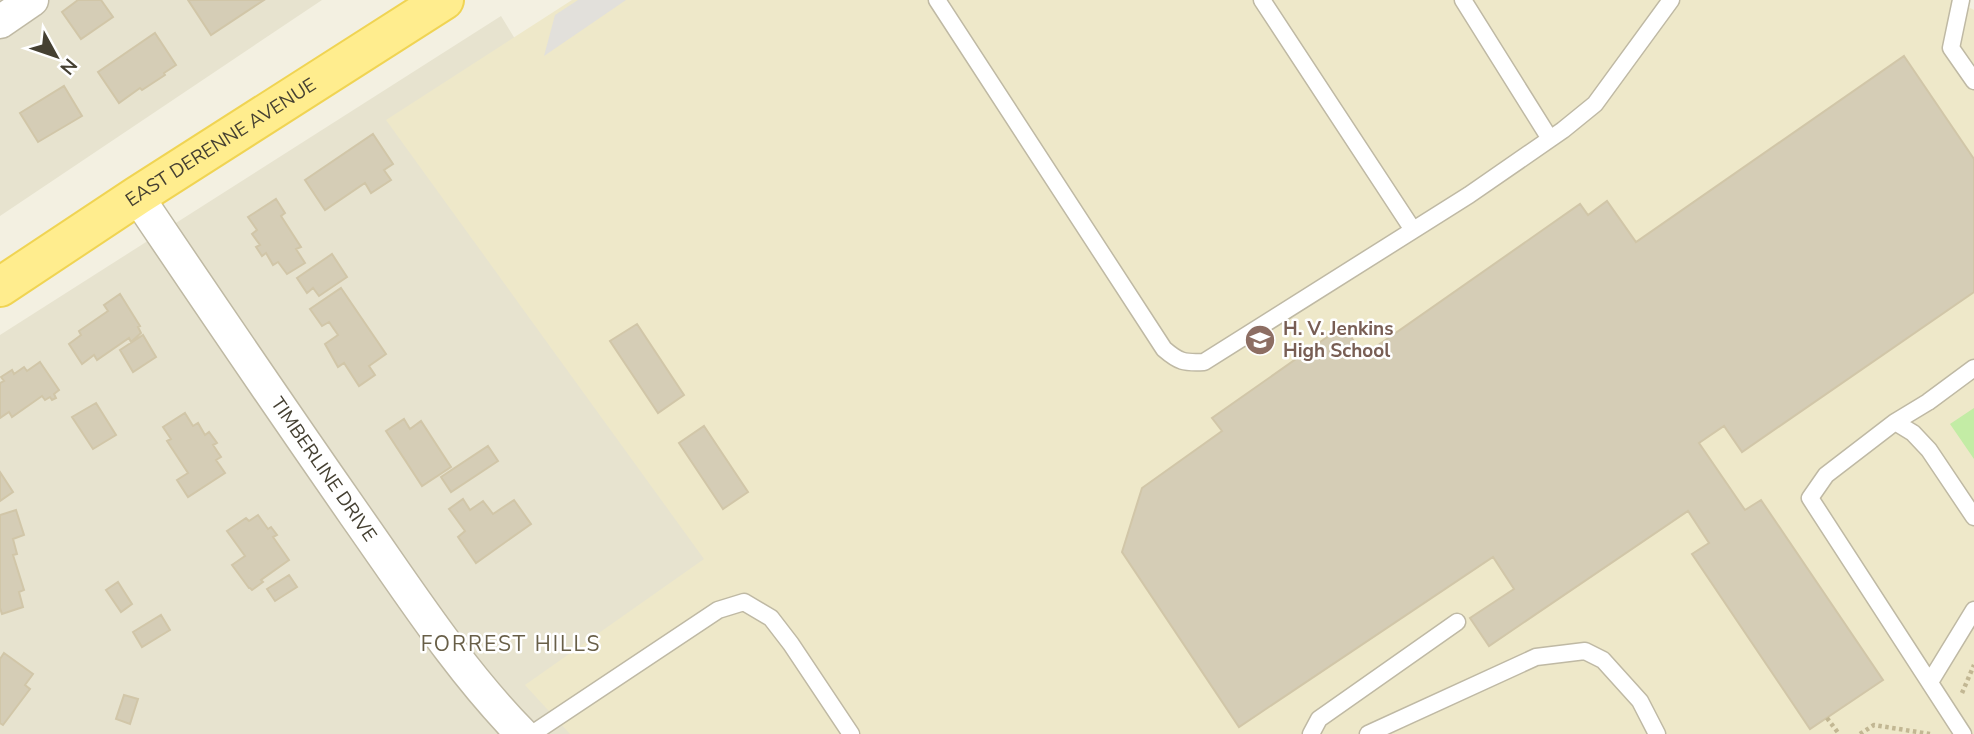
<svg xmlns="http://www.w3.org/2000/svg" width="1974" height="734" font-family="'Nunito Sans',sans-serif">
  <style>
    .residential { fill: #e7e3cf }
    .education { fill: #eee8c9 }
    .green { fill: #c3eca5 }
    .parking { fill: #e2e0db }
    .building { fill: #d5cdb6; stroke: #d1c6a8; stroke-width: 2 }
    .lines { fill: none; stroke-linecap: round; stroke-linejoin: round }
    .service-casing { stroke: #bfb9a4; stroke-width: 19 }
    .minor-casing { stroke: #bfb9a4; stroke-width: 35 }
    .primary-casing { stroke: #f0d453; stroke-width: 42 }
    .path { stroke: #c2b793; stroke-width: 4.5; stroke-dasharray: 3.5 3.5; stroke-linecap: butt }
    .service { stroke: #fff; stroke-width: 16 }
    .minor { stroke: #fff; stroke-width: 32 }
    .primary { stroke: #ffed8e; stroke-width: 38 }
    .labels { text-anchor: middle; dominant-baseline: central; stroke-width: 5; stroke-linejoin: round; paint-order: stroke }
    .street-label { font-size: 19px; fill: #454032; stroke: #fff }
    .education-label { font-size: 19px; font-weight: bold; fill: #785e54; stroke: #fff; text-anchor: start }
    .neighbourhood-label { font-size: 21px; letter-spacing: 2px; fill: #685f48; stroke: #fff }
  </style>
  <rect width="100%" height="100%" fill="#f3f0e1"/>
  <path class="residential" d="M0 0H322L0 216Z
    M501 16 941 734H0V335Z"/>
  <path class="education" d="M572 0H1955L1974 10V734H570L525 685 704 559 386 120Z"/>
  <path class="green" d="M1974 408V459L1950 424Z"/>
  <path class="parking" d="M578 0H626L544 56 555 15Z"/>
  <path class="building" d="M78 0H101L113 17 81 39 62 12Z
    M188 0H264L211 35Z
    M155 33 176 65 164 73 165 75 142 90 140 88 119 103 98 72Z
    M1904 56 1974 159V292L1742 452 1724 426 1699 443 1745 510 1761 500 1883 680 1810 729 1692 554 1709 543 1688 511 1489 646 1470 618 1514 589 1493 557 1239 727 1122 552 1142 488 1222 431 1212 418 1343 326 1364 355 1580 204 1588 215 1607 201 1636 242Z
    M64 86 82 116 38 142 20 113Z
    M373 134 393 164 384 170 391 180 371 193 365 183 325 210 305 180Z
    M276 199 285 213 281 216 301 247 296 249 305 263 287 274 278 262 273 265 266 253 262 256 256 247 260 245 252 234 257 230 248 217Z
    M332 254 347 277 319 296 313 288 307 293 297 278Z
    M341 288 386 354 369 366 375 375 359 386 344 363 338 367 325 344 338 335 329 322 322 326 310 309Z
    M120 294 140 326 138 327 141 333 131 342 129 338 97 360 94 355 82 364 69 344 81 335 79 331 108 311 104 305Z
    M637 324 684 395 658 413 610 341Z
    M143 335 156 357 133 372 120 350Z
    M40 362 59 390 54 394 56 398 52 400 50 397 45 400 42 396 12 417 9 412 0 418V383L4 381 1 377 12 370 14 374 24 367 27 371Z
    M96 403 116 435 93 449 72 417Z
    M185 413 193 426 198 423 205 435 209 432 217 443 213 445 221 457 216 460 225 473 188 497 177 480 188 473 167 441 171 439 163 427Z
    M404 419 410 429 421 421 451 467 422 486 386 431Z
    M704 426 748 492 723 509 679 443Z
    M488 446 498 461 451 492 441 477Z
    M0 472 13 492 0 501Z
    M463 499 470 510 483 501 493 514 514 500 531 524 476 563 458 537 465 531 449 509Z
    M16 510 24 535 13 539 17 554 13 555 24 590 19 592 23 607 2 614 0 608V515Z
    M258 515 268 529 271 527 277 535 273 537 289 560 261 580 263 582 252 590 250 588H249L232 565 245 556 227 531 246 518 249 521Z
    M289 575 297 587 275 601 267 589Z
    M118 582 132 604 121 612 106 590Z
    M161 615 170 630 142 647 133 632Z
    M4 653 33 674 25 685 30 689 3 725 0 723V659Z
    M124 695 138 699 130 724 116 719Z"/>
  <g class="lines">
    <g class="service-casing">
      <path id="service" d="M937 0 1164 349C1179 362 1184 363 1204 362L1469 195 1563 130 1595 104 1671 0
        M1262 0 1413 230
        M1463 0 1550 139
        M1961 0 1951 48 1974 81
        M1895 422 1928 402 1974 368
        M1930 682 1974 610
        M532 734 718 610 744 602 771 618 791 644 851 734
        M1311 734 1319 719 1457 622
        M1368 734 1536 657 1585 651 1603 660 1640 701 1657 734
        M1963 734 1810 498 1826 475 1895 422 1913 433 1929 450 1974 517"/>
    </g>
    <g class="minor-casing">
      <g id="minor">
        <path d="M0 22 32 0"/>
        <path id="s1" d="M137 196C209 303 282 410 355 515 408 590 458 669 522 734"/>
      </g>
    </g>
    <g class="primary-casing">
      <g id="primary">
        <path id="s2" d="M0 287 137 196 444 0"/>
      </g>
    </g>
    <path class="path" d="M1962 693 1974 665
      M1827 718 1839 734
      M1860 734 1874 725 1930 734"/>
    <use href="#service" class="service"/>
    <use href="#minor" class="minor"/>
    <use href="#primary" class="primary"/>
  </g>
  <defs>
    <g id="school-disc" transform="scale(1.575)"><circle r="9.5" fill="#8d6e63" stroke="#fff"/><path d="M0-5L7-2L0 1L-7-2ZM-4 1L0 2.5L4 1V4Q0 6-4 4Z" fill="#fff"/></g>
  </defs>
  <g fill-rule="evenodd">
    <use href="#school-disc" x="1260" y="340"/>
  </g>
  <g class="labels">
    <g class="street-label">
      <text stroke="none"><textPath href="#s2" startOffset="264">EAST DERENNE AVENUE</textPath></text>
      <text stroke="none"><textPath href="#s1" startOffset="331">TIMBERLINE DRIVE</textPath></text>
    </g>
    <g class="education-label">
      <text x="1283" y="329">H. V. Jenkins<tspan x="1283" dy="22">High School</tspan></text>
    </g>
    <g class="neighbourhood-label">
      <text x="511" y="644">FORREST HILLS</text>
    </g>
  </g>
  <g transform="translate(56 56) rotate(130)" stroke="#ffffff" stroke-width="5" paint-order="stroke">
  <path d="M0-5L12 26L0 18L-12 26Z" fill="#454032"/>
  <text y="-10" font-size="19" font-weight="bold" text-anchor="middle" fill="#454032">N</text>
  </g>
</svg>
